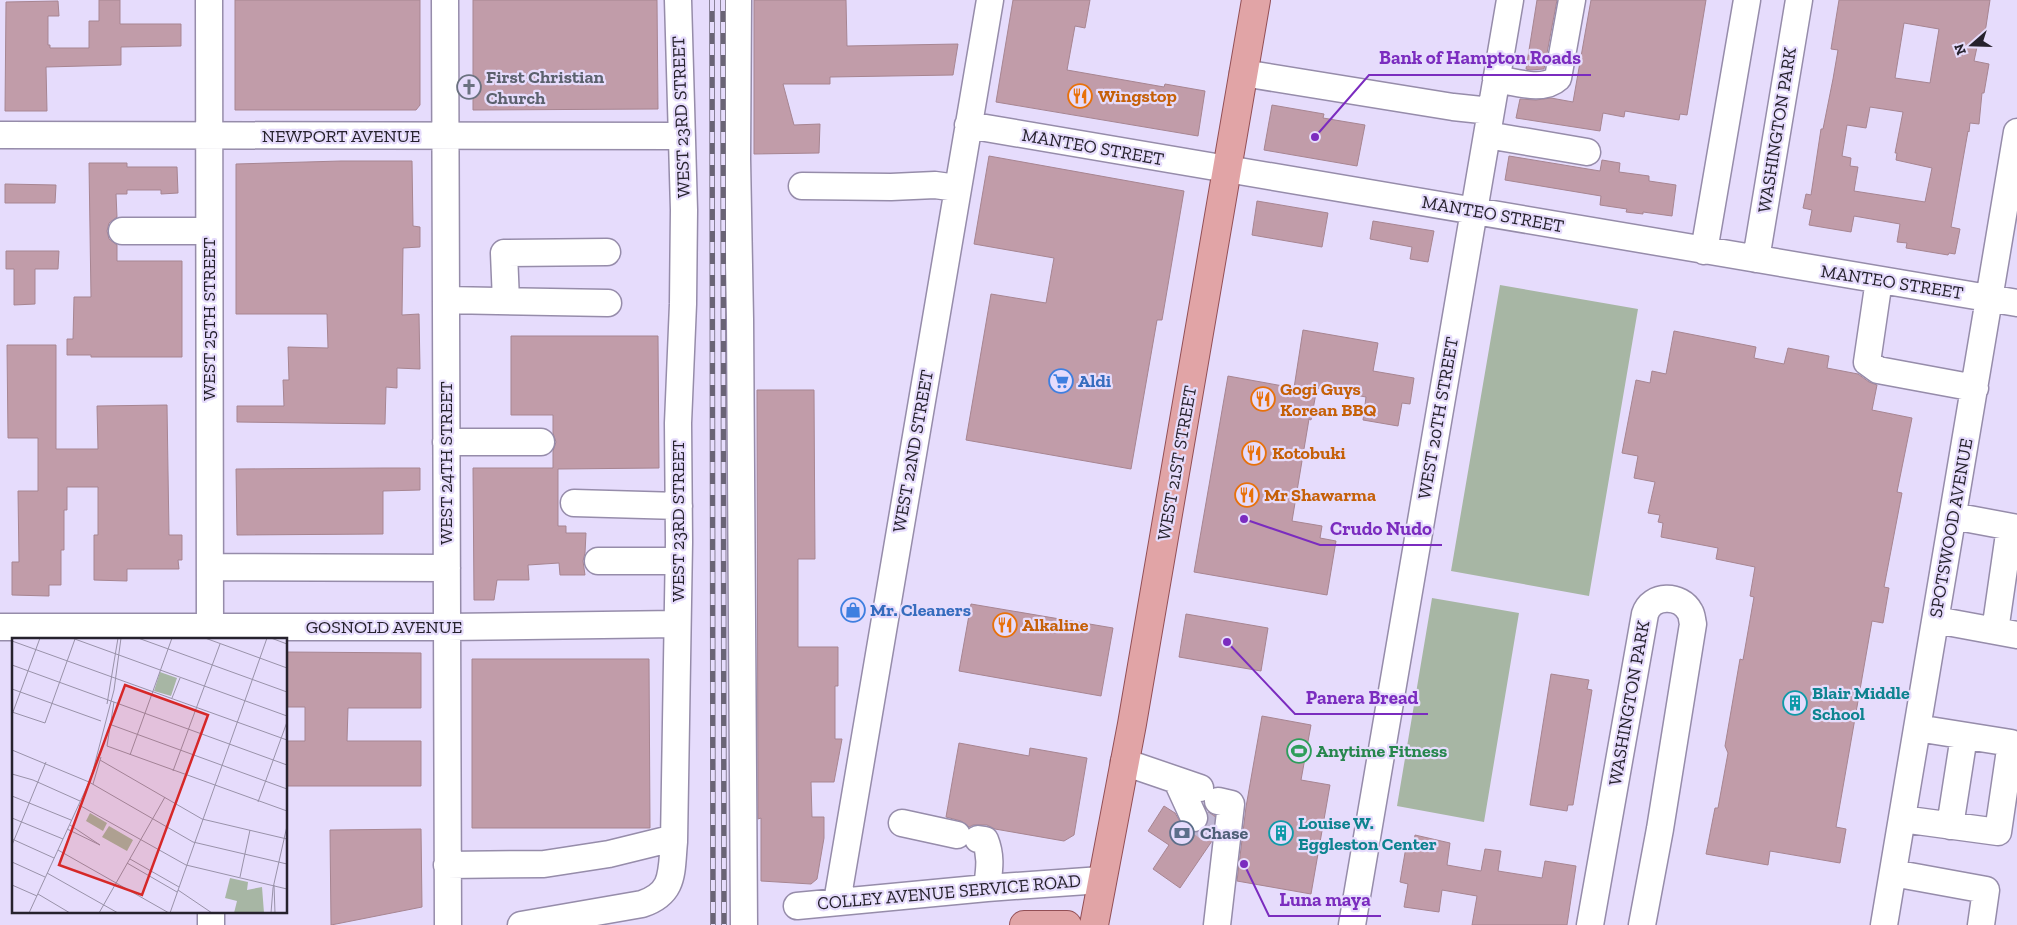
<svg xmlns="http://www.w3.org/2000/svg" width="2017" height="925" font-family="'Zilla Slab',serif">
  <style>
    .green { fill: #a7b6a4 }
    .building { fill: #c19ca9; stroke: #a78591; fill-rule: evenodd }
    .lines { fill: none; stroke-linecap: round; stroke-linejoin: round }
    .minor-tunnel { stroke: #c0b7d3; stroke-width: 26; stroke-dasharray: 26 13; stroke-linecap: butt }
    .minor-casing { stroke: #968caa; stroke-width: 29 }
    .major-casing { stroke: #934f55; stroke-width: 30 }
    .minor { stroke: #fff; stroke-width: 26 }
    .major { stroke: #e1a4a6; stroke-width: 28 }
    .rail-casing { stroke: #6a6476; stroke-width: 5.5 }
    .rail { stroke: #e6dcfc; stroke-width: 4; stroke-dasharray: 11; stroke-linecap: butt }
    .labels { text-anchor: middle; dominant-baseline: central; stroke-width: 4.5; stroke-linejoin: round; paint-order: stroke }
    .worship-label { font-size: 18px; font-weight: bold; fill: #5b616d; stroke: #e6dcfc; text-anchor: start }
    .food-label { font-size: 18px; font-weight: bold; fill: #c56008; stroke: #e6dcfc; text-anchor: start }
    .street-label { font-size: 18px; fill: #26222d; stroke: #e6dcfc }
    .shop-label { font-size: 18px; font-weight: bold; fill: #366cbe; stroke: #e6dcfc; text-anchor: start }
    .culture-label { font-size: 18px; font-weight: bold; fill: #0d838f; stroke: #e6dcfc; text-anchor: start }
    .leisure-label { font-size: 18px; font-weight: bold; fill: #27864d; stroke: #e6dcfc; text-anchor: start }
    .service-label { font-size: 18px; font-weight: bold; fill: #4e5e75; stroke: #e6dcfc; text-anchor: start }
    .inset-road { fill: none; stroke: #9992a9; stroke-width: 1 }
    .view { fill: #d62828; fill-opacity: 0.15; stroke: #d62828; stroke-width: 2.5 }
    .inset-edge { fill: none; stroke: #26222d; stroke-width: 2.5 }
    .leader { fill: none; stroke: #7b2cbf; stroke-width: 2 }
    .callout-dot { fill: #7b2cbf; stroke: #e6dcfc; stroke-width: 2 }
    .callout-label { font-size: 19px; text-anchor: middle; font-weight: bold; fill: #7b2cbf; stroke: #e6dcfc; stroke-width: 4.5; stroke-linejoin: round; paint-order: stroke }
  </style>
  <rect width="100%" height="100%" fill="#e6dcfc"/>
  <path class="green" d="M1500 285 1638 309 1589 596 1451 571Z
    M1432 598 1519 613 1484 822 1397 806Z"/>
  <path class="building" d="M99 0H120V24H181V46L121 47V65L46 67 47 111H5L6 2 58 1 59 16H48V45H50V48H89V21H99Z
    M235 0H420V105L416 110H235Z
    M473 0H657L658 109 473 110Z
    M754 0H846L847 46 958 44 953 75 830 77V84H783L794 125 820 124 819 153 754 154Z
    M1013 0H1090L1085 28 1075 26 1067 70 1164 87 1165 84 1205 91 1198 136 996 102Z
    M1537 0H1557L1544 69 1530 70 1526 69Z
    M1591 0H1706L1687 115 1680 114 1679 120 1625 111 1624 117 1603 113 1600 131 1516 118 1520 99 1536 100 1551 98 1573 102Z
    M1839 0H1990L1985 33H1980L1974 61 1989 64 1984 93H1982L1979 124 1970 123 1969 132 1968 131 1951 227 1960 229 1955 254 1949 253 1948 255 1906 248 1907 243 1897 242 1900 224 1854 216 1851 232 1809 225 1812 210 1803 208 1806 194 1811 195 1821 129H1823L1833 79 1838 50 1831 49ZM1904 23 1939 29 1930 83 1895 78ZM1870 107 1903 112 1895 153H1897L1896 160 1932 168 1925 202 1854 191 1858 167 1850 166 1851 158 1842 156 1847 125 1866 128Z
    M1272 105 1324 114 1323 118 1365 125 1357 166 1264 150Z
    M989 156 1184 191 1162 320H1157L1131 469 966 440 991 294 1046 303 1054 258 974 244Z
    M1509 156 1600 171 1602 160 1620 163 1619 172 1649 176V181L1676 185 1672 216 1643 212V214L1626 212 1627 209 1600 205 1601 196 1505 180Z
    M341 161H412L413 226 420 227V247L403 248 402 315 419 314 420 369 397 368V388L386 387 385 424 237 422V406H284L283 380H289L288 347 328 348 327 314H236V164Z
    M89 163H127V167H177L178 193 161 194V190H127V194H116L117 217 109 223 107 231 109 239 117 245V261H182V357H91V355H67V339H73L74 297H91Z
    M5 184 56 185 55 203H5Z
    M1257 201 1328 213 1322 247 1252 235Z
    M1373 221 1434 231 1428 262 1410 259 1412 247 1370 239Z
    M6 251H59L58 269H35V304L14 305V269H6Z
    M1303 330 1378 343 1373 371 1414 378 1410 404 1402 403 1398 426 1363 420 1366 397 1317 388 1311 420 1309 419 1292 521 1322 526 1320 538 1336 541 1327 595 1194 572 1228 376 1294 388Z
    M1674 331 1756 347 1754 358 1784 364 1788 348 1829 356 1827 368 1858 374 1869 382 1877 385 1872 410 1912 418 1897 492 1902 493 1884 587 1889 588 1883 623 1872 621 1836 827 1846 829 1840 863 1770 851 1768 865 1706 854 1715 808H1718L1728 753 1725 746 1740 659 1743 660 1754 597 1750 596 1755 567 1716 559 1718 548 1661 537 1663 523 1658 522 1660 515 1648 513 1655 482 1634 478 1638 456 1622 453 1636 380 1650 383 1652 371 1666 374Z
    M511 336H658L659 468 558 469V526H566V533H586L585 553 583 561 585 575H560L559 563 528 565 529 580H497L494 600H474L473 468H553V451L556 442 553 433V415H511Z
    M7 345H56V449H98L97 406 167 405 169 535H182V560H178L179 569H127V581L94 580V535H98V487H67V510H64V550H61V585H49V596L12 595V562H19L18 491H38V438H8Z
    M757 390H814L815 559H798V647H838V686H835V739H842L834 782H811L812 817H824V838L817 879 811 884 761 881V818L758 819Z
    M383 468H420V490L383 491V534L237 535 236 469Z
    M971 604 1113 628 1101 696 959 671Z
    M1186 614 1268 628 1261 671 1179 657Z
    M286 652 421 653V708H348L347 741H421V786H286V741H305V707H286Z
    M472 659H649L650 828H472Z
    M1551 674 1589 680 1587 689 1592 690 1573 805H1568L1567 811 1530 805Z
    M1262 716 1311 725 1301 780 1330 785 1311 894 1237 881 1246 807Z
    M959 743 1029 756 1030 748 1087 758 1074 835 1064 841 995 829 987 825H973L969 827 961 821 946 817Z
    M1164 806 1175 813 1185 830 1192 833 1200 832 1206 827 1209 820 1208 812 1215 816 1212 841 1180 888 1153 869 1169 845 1148 831Z
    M421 829 422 907 331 925 330 830Z
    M1415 835 1450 843 1447 865 1481 871 1485 849 1501 851 1498 871 1542 878 1545 861 1576 866 1567 925H1472L1477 896 1442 890 1439 912 1404 907 1408 884 1400 882 1406 847 1413 849Z"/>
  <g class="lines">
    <path class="minor-tunnel" d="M1194 818 1212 831"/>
    <g class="minor-casing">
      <path id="minor" d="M209 0 210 639
        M445 0 448 925
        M738 0 737 159 740 319 744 925
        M1243 73 1453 107 1491 111
        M1496 79C1516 82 1543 92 1558 78L1572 0
        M968 125 2017 303
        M0 135 681 136
        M1487 135 1587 152
        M802 186 891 187 935 185 957 188
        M122 231H209
        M1704 251 1747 0
        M1756 259 1799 0
        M1879 280 1867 362 1878 370 1975 388
        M446 300 608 303
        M506 301 504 253 607 252
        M446 442H541
        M574 503 679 506
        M1953 516 2017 528
        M598 561H678
        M210 567 447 568
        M1936 620 2017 635
        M0 627H447L677 624
        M1995 631 2010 527
        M1124 762 1200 788
        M1178 783 1194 818
        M1902 819 1998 832 2011 743 1917 728
        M902 823 957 835
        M1950 826 1964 736
        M978 839 985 840C992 857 989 871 987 888
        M447 865 544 864 609 854 674 838
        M1893 873 1986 890 1981 925
        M837 902 990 0
        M797 906 987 888 1101 880
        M211 911V925
        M521 925 642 904C675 893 671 872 674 842L679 542 678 423 683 304 684 210 678 0
        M1217 925 1231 804 1218 801
        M1352 925 1510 0
        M1590 925 1645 614C1651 594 1681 594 1690 612 1692 615 1692 620 1693 624L1660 829 1642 925
        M1884 925 2017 132"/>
    </g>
    <g class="major-casing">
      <path id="major" d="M1024 925H1067
        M1094 925 1132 724 1256 0"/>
    </g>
    <use href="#minor" class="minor"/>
    <use href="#major" class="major"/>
    <g class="rail-casing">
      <path id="rail" d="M712 0 713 925
        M723 0 724 925"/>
    </g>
    <use href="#rail" class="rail"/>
  </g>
  <defs>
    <g id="church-ring" transform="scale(1.25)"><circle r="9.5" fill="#e6dcfc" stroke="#6b7280" stroke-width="1.5"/><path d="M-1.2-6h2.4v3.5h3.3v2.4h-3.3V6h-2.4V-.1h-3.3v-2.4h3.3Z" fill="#6b7280"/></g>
    <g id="restaurant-ring" transform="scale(1.25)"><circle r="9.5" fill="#e6dcfc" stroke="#e8710a" stroke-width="1.5"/><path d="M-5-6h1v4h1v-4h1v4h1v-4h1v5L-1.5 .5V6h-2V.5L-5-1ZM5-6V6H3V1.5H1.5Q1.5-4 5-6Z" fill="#e8710a"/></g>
    <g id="supermarket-ring" transform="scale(1.25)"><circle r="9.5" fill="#e6dcfc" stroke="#3f7fe0" stroke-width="1.5"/><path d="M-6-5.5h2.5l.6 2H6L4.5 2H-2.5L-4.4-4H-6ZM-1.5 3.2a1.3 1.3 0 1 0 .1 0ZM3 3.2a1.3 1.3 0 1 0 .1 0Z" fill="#3f7fe0"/></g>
    <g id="shop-ring" transform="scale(1.25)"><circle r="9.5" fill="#e6dcfc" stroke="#3f7fe0" stroke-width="1.5"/><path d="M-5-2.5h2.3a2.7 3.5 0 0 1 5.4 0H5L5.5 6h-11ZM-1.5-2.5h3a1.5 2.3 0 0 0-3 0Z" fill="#3f7fe0"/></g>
    <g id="building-ring" transform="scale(1.25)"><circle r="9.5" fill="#e6dcfc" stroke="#0f9aa8" stroke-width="1.5"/><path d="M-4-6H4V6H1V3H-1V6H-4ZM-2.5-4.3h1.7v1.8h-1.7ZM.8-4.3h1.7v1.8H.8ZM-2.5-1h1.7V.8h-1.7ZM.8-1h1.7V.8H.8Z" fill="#0f9aa8"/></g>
    <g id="stadium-ring" transform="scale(1.25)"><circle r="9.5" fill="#e6dcfc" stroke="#2e9e5b" stroke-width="1.5"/><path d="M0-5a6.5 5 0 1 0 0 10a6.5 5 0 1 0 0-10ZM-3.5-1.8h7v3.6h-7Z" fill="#2e9e5b"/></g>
    <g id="bank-ring" transform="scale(1.25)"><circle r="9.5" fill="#e6dcfc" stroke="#5c6f8a" stroke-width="1.5"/><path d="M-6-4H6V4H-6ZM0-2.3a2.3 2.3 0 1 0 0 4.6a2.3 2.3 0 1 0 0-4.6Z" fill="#5c6f8a"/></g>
  </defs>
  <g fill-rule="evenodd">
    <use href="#church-ring" x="469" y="87"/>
    <use href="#restaurant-ring" x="1080" y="96"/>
    <use href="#supermarket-ring" x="1061" y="381"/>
    <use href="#restaurant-ring" x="1263" y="399"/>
    <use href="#restaurant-ring" x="1254" y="453"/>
    <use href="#restaurant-ring" x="1247" y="495"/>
    <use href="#shop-ring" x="853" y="610"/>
    <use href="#restaurant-ring" x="1005" y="625"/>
    <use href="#building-ring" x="1795" y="703"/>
    <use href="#stadium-ring" x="1299" y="751"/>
    <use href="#bank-ring" x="1182" y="833"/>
    <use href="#building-ring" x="1281" y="833"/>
  </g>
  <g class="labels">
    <g class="worship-label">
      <text x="486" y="77">First Christian<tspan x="486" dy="21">Church</tspan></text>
    </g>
    <g class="food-label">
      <text x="1098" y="96">Wingstop</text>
      <text x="1280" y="389">Gogi Guys<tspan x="1280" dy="21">Korean BBQ</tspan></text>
      <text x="1272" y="453">Kotobuki</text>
      <text x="1264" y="495">Mr Shawarma</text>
      <text x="1022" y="625">Alkaline</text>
    </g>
    <g class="street-label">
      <text transform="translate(681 117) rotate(-92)">WEST 23RD STREET</text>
      <text transform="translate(1777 130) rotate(-81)">WASHINGTON PARK</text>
      <text x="341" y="136">NEWPORT AVENUE</text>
      <text transform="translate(1093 147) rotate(10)">MANTEO STREET</text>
      <text transform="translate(1493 214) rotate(10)">MANTEO STREET</text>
      <text transform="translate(1892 282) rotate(9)">MANTEO STREET</text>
      <text transform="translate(209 319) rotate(-90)">WEST 25TH STREET</text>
      <text transform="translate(1438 418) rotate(-80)">WEST 20TH STREET</text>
      <text transform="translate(913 451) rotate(-80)">WEST 22ND STREET</text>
      <text transform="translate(446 463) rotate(-90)">WEST 24TH STREET</text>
      <text transform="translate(1177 463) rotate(-80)">WEST 21ST STREET</text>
      <text transform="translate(678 521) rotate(-90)">WEST 23RD STREET</text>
      <text transform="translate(1951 528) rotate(-80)">SPOTSWOOD AVENUE</text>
      <text x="384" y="627">GOSNOLD AVENUE</text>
      <text transform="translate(1629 703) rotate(-80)">WASHINGTON PARK</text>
      <text transform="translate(949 892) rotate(-5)">COLLEY AVENUE SERVICE ROAD</text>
    </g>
    <g class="shop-label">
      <text x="1078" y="381">Aldi</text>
      <text x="870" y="610">Mr. Cleaners</text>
    </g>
    <g class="culture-label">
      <text x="1812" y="693">Blair Middle<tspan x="1812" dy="21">School</tspan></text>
      <text x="1298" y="823">Louise W.<tspan x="1298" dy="21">Eggleston Center</tspan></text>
    </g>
    <g class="leisure-label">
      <text x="1316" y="751">Anytime Fitness</text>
    </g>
    <g class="service-label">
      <text x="1200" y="833">Chase</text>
    </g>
  </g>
  <g transform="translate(12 638)">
    <rect width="275" height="275" fill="#e6dcfc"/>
    <path d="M148 34 165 40 159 58 142 53ZM78 175 95 185 91 193 74 183ZM97 188 121 202 115 213 90 199ZM218 240 236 244 235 252 250 249 252 275H222L225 263 213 260Z" fill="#a7b6a4"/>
    <path class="inset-road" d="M60 0 275 78M126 0 275 54M193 0 275 30M259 0 275 6M0 3 275 102M0 27 275 127M0 51 89 83M160 60 168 40M102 64 95 108 275 173M95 66 106 0M0 74 33 85 63 1M1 74 28 0M97 86 275 151M0 112 77 144M118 117 160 0M88 122 190 181 275 201M161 133 208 6M0 136 21 142 68 163M77 144 181 204 275 226M81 146 89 119M0 158 59 182M246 164 275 84M67 167 174 227 275 251M0 180 51 201M55 191 88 207 58 187M0 201 42 220M0 207 34 124M46 212 157 275M118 221 167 249M0 224 33 239M115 225 165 254M35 235 106 275M228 239 238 192M0 247 25 258M262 247 263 275M166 252 200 275M26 256 58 275M17 275 79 140 102 52 109 0M87 275 153 159M158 275 255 0M259 275 261 250 275 188"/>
    <path class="view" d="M113 47 196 77 130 257 47 227Z"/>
    <rect width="275" height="275" class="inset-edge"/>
  </g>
  <path class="leader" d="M1315 137L1369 75H1591M1244 519L1320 545H1442M1227 642L1295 714H1428M1244 864L1269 916H1381"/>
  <g class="callout-dot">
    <circle cx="1315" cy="137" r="5"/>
    <circle cx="1244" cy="519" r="5"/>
    <circle cx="1227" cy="642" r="5"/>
    <circle cx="1244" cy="864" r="5"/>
  </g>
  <g class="callout-label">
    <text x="1480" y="64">Bank of Hampton Roads</text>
    <text x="1381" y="535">Crudo Nudo</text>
    <text x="1362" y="704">Panera Bread</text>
    <text x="1325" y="906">Luna maya</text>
  </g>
  <g transform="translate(1972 45) rotate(250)" stroke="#e6dcfc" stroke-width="4" paint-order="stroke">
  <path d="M0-4L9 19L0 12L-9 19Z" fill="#26222d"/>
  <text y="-8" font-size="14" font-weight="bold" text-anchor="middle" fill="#26222d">N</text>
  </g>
</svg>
